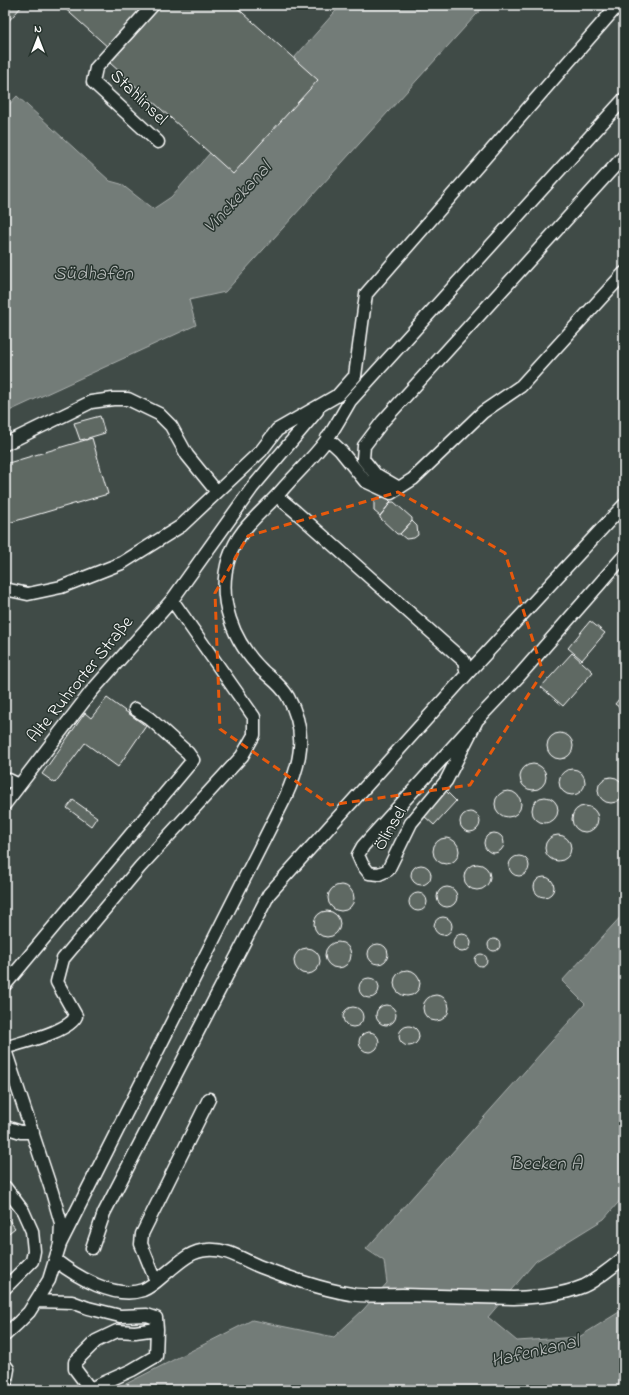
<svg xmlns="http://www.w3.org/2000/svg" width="629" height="1395" font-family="'Indie Flower',sans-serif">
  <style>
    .built { fill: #404c47 }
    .water { fill: #737b78; stroke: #abb0ae }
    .building { fill: #5f6964; stroke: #fff }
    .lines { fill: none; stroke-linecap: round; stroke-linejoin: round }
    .minor-casing { stroke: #fff; stroke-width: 15 }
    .minor { stroke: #26332d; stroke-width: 12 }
    .marked { fill: none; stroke: #e8590c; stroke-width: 3; stroke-dasharray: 8 5; stroke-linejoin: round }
    .labels { text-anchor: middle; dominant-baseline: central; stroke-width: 3; stroke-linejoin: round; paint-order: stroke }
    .street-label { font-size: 18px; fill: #fff; stroke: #26332d }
    .water-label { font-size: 19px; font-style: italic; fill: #b9bdbc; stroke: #26332d }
  </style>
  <rect width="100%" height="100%" fill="#333f3a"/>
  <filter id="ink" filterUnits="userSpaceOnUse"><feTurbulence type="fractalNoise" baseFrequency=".025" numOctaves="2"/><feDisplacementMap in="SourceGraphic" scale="8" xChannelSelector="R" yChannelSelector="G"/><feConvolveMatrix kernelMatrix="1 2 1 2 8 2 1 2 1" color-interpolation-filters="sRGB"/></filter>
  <g filter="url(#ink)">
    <path class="built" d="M5 5H341L171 197 153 209 121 184 110 181 18 96 5 109Z
      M485 5H624V913L562 981 585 1004 366 1249 384 1261 387 1283 363 1310 334 1337 251 1320 114 1390H5V413L196 325 189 300 225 292Z
      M624 1196V1309L579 1337 517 1341 488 1317 536 1261 604 1219Z"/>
    <path class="water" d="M341 5H485L225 292 189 300 196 325 5 413V109L17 96 110 181 121 184 153 209 171 197Z
      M624 913V1196L604 1219 536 1261 488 1317 517 1341 579 1337 624 1309V1390H114L252 1320 334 1337 363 1310 387 1283 384 1261 366 1249 585 1004 562 981Z"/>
    <path class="building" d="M5 5H23L5 25Z
      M61 5H150L110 49Z
      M162 5H234L318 80 233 174 110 63Z
      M100 416 105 433 88 438V439L86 440 85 439 80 440 74 423Z
      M92 438 108 494 5 524V464Z
      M386 497 391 502 380 516 374 511V502L377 498Z
      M391 502H394L412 518V521L400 534H397L380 518V516Z
      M412 521 417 526 418 535 414 538 406 539 400 534Z
      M590 621 605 633 582 660 568 648Z
      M572 653 593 672 563 706 541 687Z
      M624 693V711L615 704Z
      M107 698 146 726 118 767 85 743 55 783 42 774 85 713 91 718Z
      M547 746a13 13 0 1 1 26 0a13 13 0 1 1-26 0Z
      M520 777a13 13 0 1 1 26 0a13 13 0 1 1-26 0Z
      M559 782a13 13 0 1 1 26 0a13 13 0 1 1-26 0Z
      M598 790a13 13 0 1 1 26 0a13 13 0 1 1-26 0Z
      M495 804a13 13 0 1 1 26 0a13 13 0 1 1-26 0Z
      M446 791 456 801 434 825 423 815Z
      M532 810a13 13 0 1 1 26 0a13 13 0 1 1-26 0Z
      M73 800 97 817 91 826 67 808Z
      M572 819a13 13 0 1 1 26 0a13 13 0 1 1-26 0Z
      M460 822a10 10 0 1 1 20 0a10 10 0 1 1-20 0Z
      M484 843a10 10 0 1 1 20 0a10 10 0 1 1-20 0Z
      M545 848a13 13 0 1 1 26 0a13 13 0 1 1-26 0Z
      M433 851a13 13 0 1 1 26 0a13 13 0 1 1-26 0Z
      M509 866a10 10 0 1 1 20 0a10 10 0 1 1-20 0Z
      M464 877a13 13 0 1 1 26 0a13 13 0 1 1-26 0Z
      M411 875a10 10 0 1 1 20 0a10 10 0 1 1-20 0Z
      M534 887a10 10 0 1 1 20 0a10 10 0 1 1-20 0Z
      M328 898a13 13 0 1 1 26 0a13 13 0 1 1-26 0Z
      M437 897a10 10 0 1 1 20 0a10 10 0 1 1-20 0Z
      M409 902a9 9 0 1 1 18 0a9 9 0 1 1-18 0Z
      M314 924a13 13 0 1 1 26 0a13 13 0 1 1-26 0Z
      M434 926a9 9 0 1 1 18 0a9 9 0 1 1-18 0Z
      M453 943a9 9 0 1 1 18 0a9 9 0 1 1-18 0Z
      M488 945a6 6 0 1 1 12 0a6 6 0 1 1-12 0Z
      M325 955a13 13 0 1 1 26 0a13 13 0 1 1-26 0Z
      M368 954a10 10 0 1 1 20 0a10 10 0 1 1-20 0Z
      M294 961a13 13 0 1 1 26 0a13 13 0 1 1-26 0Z
      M475 960a6 6 0 1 1 12 0a6 6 0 1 1-12 0Z
      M394 983a13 13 0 1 1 26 0a13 13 0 1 1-26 0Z
      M359 988a10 10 0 1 1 20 0a10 10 0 1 1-20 0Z
      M423 1008a13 13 0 1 1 26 0a13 13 0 1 1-26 0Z
      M376 1015a10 10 0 1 1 20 0a10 10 0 1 1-20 0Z
      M343 1017a10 10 0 1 1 20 0a10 10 0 1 1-20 0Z
      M399 1036a10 10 0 1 1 20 0a10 10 0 1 1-20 0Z
      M359 1042a10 10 0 1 1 20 0a10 10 0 1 1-20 0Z
      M5 1215 15 1228 5 1236Z"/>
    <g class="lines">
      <g class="minor-casing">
        <path id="minor" d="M153 5 96 68 93 82 158 142
          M327 438 340 450 365 481 391 493 413 479 483 412 521 386 624 273
          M5 444 91 402 113 399H128L159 414 171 426 187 455 217 492
          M399 488 375 474 363 459 364 446 383 421 624 156
          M277 496 296 512 464 661 467 674 624 505
          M5 589 28 594 61 587 122 563 181 526 261 451 277 430 338 395 355 376 366 294 618 5
          M477 720 446 781 411 823 388 870 379 874 369 873 362 864 358 855 363 846 477 720 519 676 624 556
          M5 782 9 780 19 785
          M5 804 91 692 172 600 252 488 317 411
          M5 985 193 760 188 753 149 718 135 709
          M5 1048C22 1042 69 1032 76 1016L57 982 63 959 140 867 242 756 254 735V717L172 600
          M5 1050 52 1192 61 1223 60 1244 49 1280 29 1312 18 1323 5 1335
          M5 1127 21 1132H33
          M5 1187 23 1211 32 1231 34 1251 32 1261 5 1288
          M60 1244 285 798C301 763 308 733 288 697 282 686 272 679 263 671 233 642 216 599 229 558 239 527 262 513 282 490 296 474 312 459 325 442 334 429 342 415 350 401L624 99
          M92 1248 104 1213 269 894 467 674
          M55 1260C77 1277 115 1300 143 1290 153 1286 162 1276 170 1270 181 1261 191 1251 207 1250 227 1248 243 1260 261 1267 290 1278 320 1289 351 1294 367 1297 385 1295 402 1295 440 1296 477 1297 514 1298 538 1297 562 1295 584 1286 593 1282 617 1264 624 1257
          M156 1281 141 1244 142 1234 209 1099
          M36 1301 72 1302 88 1308 120 1316 147 1315 156 1318 157 1329 156 1356 132 1370 90 1389 75 1369V1362L96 1341 117 1331 135 1332 157 1329
          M5 1365 8 1369 5 1386"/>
      </g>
      <use href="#minor" class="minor"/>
    </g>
  </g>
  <path class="marked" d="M398 492 505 553 543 672 470 785 330 805 220 729 215 593 248 536Z"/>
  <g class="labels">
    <g class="street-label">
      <text transform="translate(138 98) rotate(44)">Stahlinsel</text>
      <text transform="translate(81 680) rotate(-51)">Alte Ruhrorter Straße</text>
      <text transform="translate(391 829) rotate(-60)">Ölinsel</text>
    </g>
    <g class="water-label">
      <text transform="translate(238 198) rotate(-47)">Vinckekanal</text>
      <text x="93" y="274">Südhafen</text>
      <text x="546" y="1164">Becken A</text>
      <text transform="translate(535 1352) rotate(-13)">Hafenkanal</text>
    </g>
  </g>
  <rect width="629" height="1395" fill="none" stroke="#26332d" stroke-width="20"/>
  <rect x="10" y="10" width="609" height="1375" fill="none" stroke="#fff" stroke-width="1.5" filter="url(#ink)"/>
  <g transform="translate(38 38)" stroke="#26332d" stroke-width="3" paint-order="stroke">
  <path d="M0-3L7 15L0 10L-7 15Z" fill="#ffffff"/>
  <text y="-6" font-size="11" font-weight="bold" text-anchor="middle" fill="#ffffff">N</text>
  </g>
</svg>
